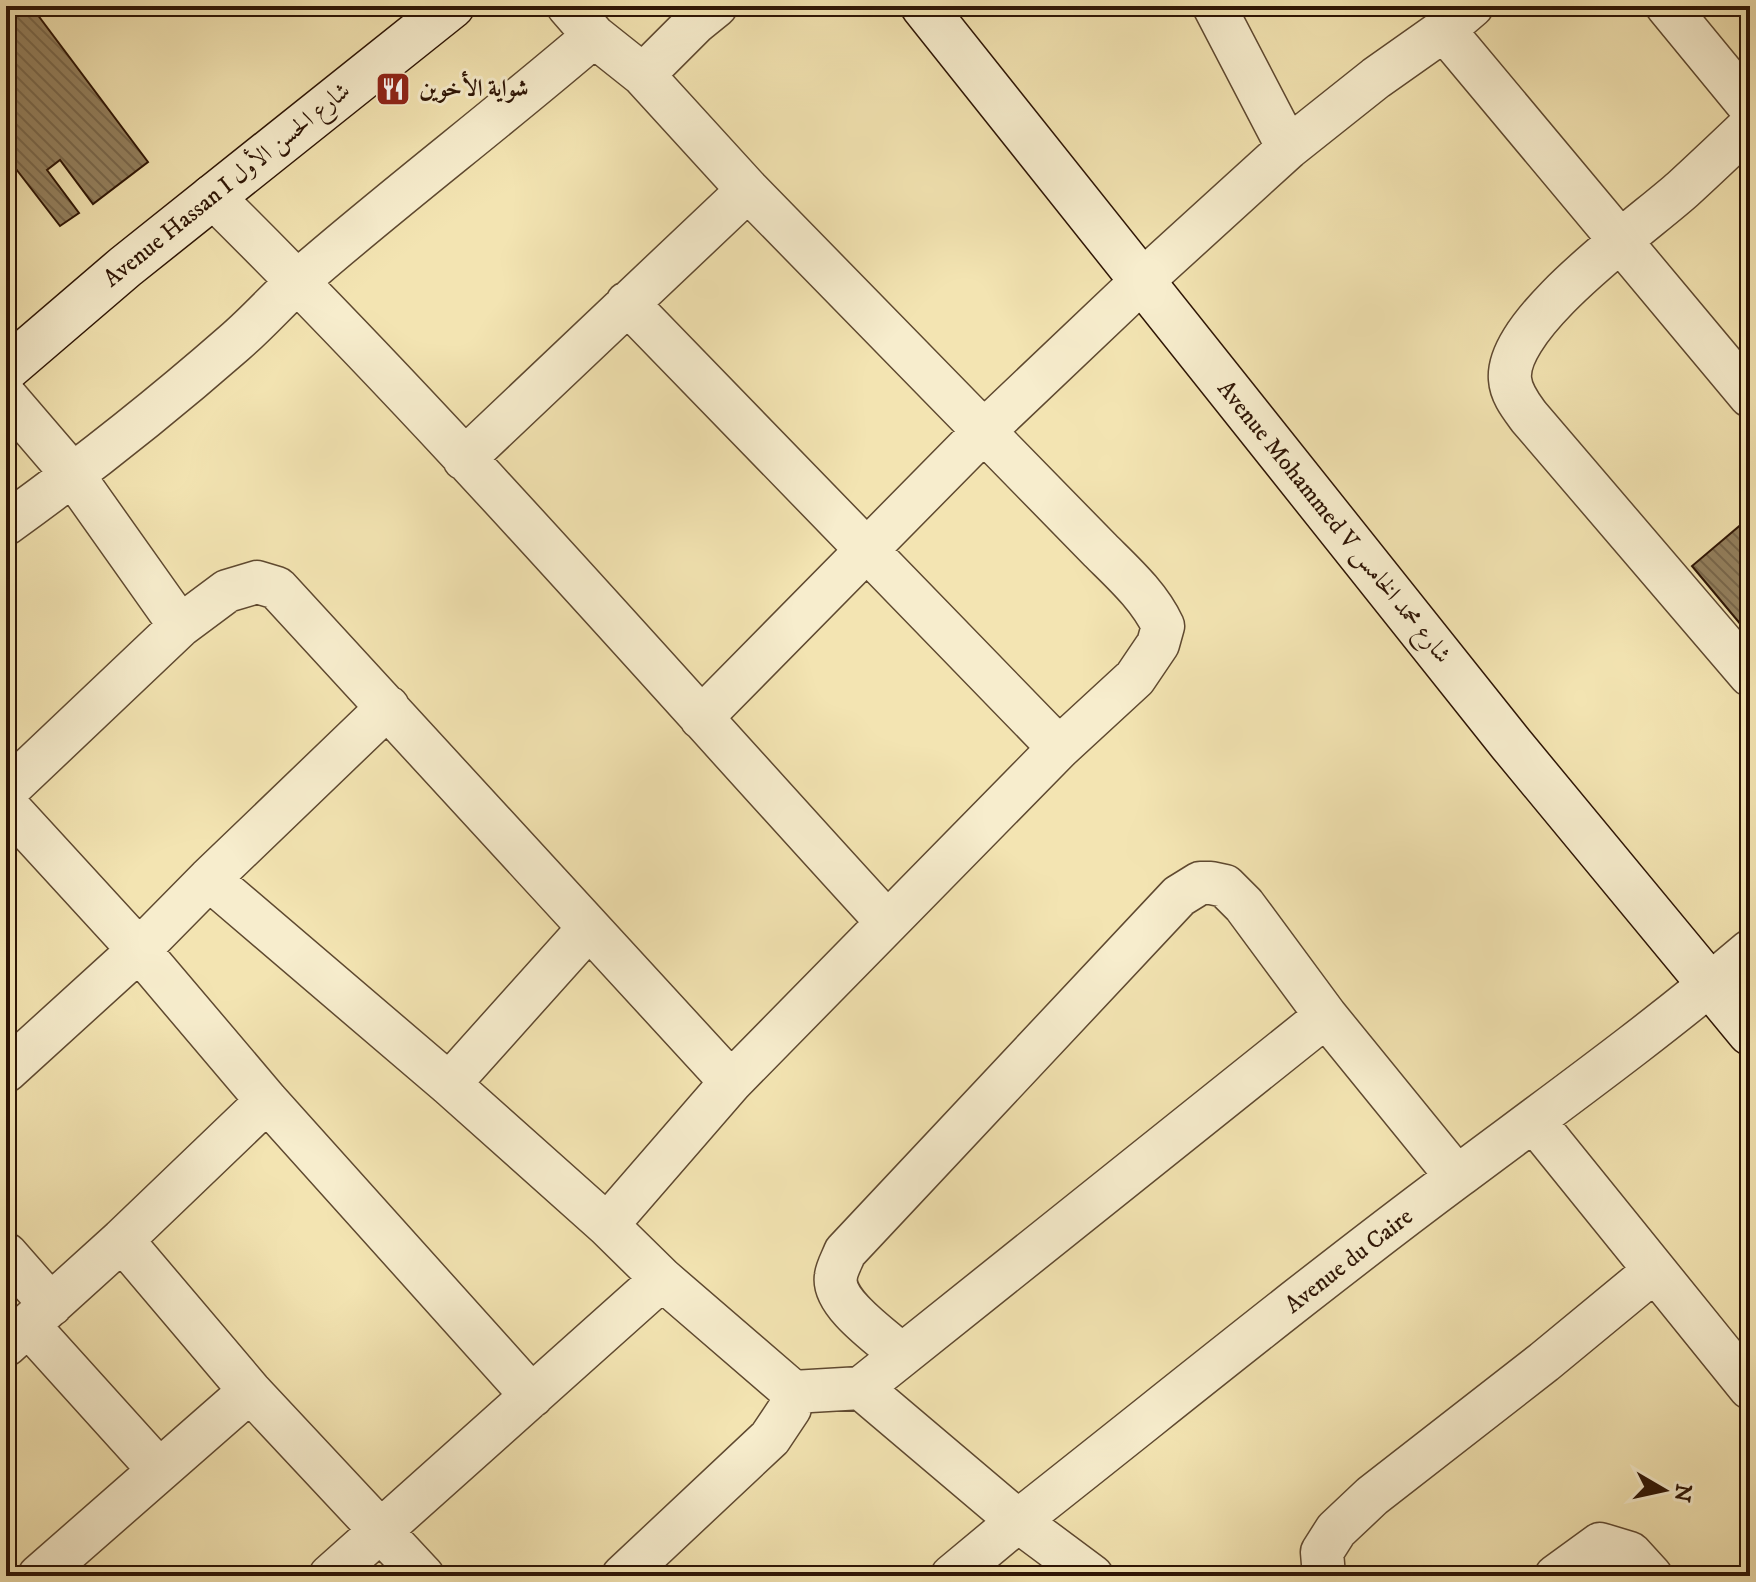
<svg xmlns="http://www.w3.org/2000/svg" width="1756" height="1582" font-family="'IM FELL DW Pica',Amiri,serif">
  <style>
    .building { fill: url(#building-back-hatch); stroke: #2e1505; stroke-width: 2 }
    .lines { fill: none; stroke-linecap: round; stroke-linejoin: round }
    .minor-casing { stroke: #5f4930; stroke-width: 45 }
    .secondary-casing { stroke: #2e1505; stroke-width: 47 }
    .minor { stroke: #f7edcd; stroke-width: 42 }
    .secondary { stroke: #f7edcd; stroke-width: 44 }
    .labels { text-anchor: middle; dominant-baseline: central; stroke-width: 6; stroke-linejoin: round; paint-order: stroke }
    .poi-label { font-size: 24px; font-weight: bold; fill: #2e1505; stroke: #f7edcd; text-anchor: start }
    .street-label { font-size: 24px; fill: #2e1505; stroke: #f7edcd }
  </style>
  <defs>
    <pattern id="building-back-hatch" width="6" height="6" patternUnits="userSpaceOnUse" patternTransform="scale(2)"><rect width="6" height="6" fill="#94815f"/><path d="M-1 5l2 2M0 0l6 6M5-1l2 2" fill="none" stroke="#79684c"/></pattern>
  </defs>
  <rect width="100%" height="100%" fill="#f3e4b2"/>
  <filter id="stains"><feTurbulence type="fractalNoise" baseFrequency=".0025" numOctaves="4"/><feColorMatrix values="0 0 0 0 .2 0 0 0 0 .09 0 0 0 0 .02 0 0 0 .5 -.17"/></filter>
  <radialGradient id="worn" r=".72"><stop offset=".6" stop-color="#630" stop-opacity="0"/><stop offset="1" stop-color="#630" stop-opacity=".3"/></radialGradient>
  <path class="building" d="M6 6H31L148 162 93 204 60 160 47 170 79 213 60 226 6 156Z
    M1750 517V619L1742 626 1692 566Z"/>
  <g class="lines">
    <g class="minor-casing">
      <path id="minor" d="M568 6 594 36 643 75 748 190 1100 550C1123 573 1149 596 1163 626L1158 644 1135 678 1059 748 731 1082 607 1225
        M1214 6 1288 148 1376 78 1444 30 1750 396
        M1667 6 1750 107
        M1444 30 1472 6
        M643 75 695 23 716 6
        M1750 126C1728 147 1706 168 1683 189 1643 225 1505 322 1510 379 1511 394 1521 406 1529 417L1750 675
        M212 196C447 428 664 679 887 922
        M627 303 1059 748
        M6 397 73 475 180 626
        M464 459 748 190
        M6 524C85 467 161 407 234 343 262 319 285 291 313 268 405 189 502 115 594 36
        M701 718 984 431 1142 281 1288 148
        M6 791 180 626 227 591 257 582 277 588 731 1082
        M6 805 139 950 267 1101 532 1396
        M209 879 449 1084 607 1225 662 1279 793 1392
        M6 1071 139 950 209 879 388 707
        M449 1084 588 929
        M1534 1121 1750 1388
        M122 1240 250 1391 423 1576
        M6 1254 51 1305
        M28 1325 159 1470
        M6 1345 122 1240 267 1101
        M902 1355C883 1338 831 1303 836 1276 837 1268 842 1260 845 1252L1179 896 1200 883H1211L1225 886 1244 905 1326 1016 1457 1177
        M861 1388 1018 1521 1092 1576
        M39 1576 250 1391
        M330 1576 662 1279
        M623 1576 770 1438 790 1408 793 1392 861 1388 1326 1016
        M952 1576 1018 1521C1164 1406 1308 1288 1457 1177 1556 1103 1656 1031 1750 951
        M1324 1576 1322 1552 1336 1530 1372 1496 1544 1362 1653 1272
        M1556 1576 1600 1544 1630 1553 1651 1576"/>
    </g>
    <g class="secondary-casing">
      <path id="secondary" d="M923 6 1511 744 1750 1033
        M6 369 125 267 452 6"/>
    </g>
    <use href="#minor" class="minor"/>
    <use href="#secondary" class="secondary"/>
  </g>
  <defs>
    <g id="restaurant-square" transform="scale(1.8)"><rect x="-9" y="-9" width="18" height="18" rx="4" fill="#8f2418" stroke="#f7edcd"/><path d="M-5-6h1v4h1v-4h1v4h1v-4h1v5L-1.5 .5V6h-2V.5L-5-1ZM5-6V6H3V1.5H1.5Q1.5-4 5-6Z" fill="#fff"/></g>
  </defs>
  <g fill-rule="evenodd">
    <use href="#restaurant-square" x="393" y="89"/>
  </g>
  <g class="labels">
    <g class="poi-label">
      <text x="419" y="89">شواية الأخوين</text>
    </g>
    <g class="street-label">
      <text transform="translate(227 185) rotate(-39)">Avenue Hassan I شارع الحسن الأول</text>
      <text transform="translate(1334 522) rotate(51)">Avenue Mohammed V شارع محمد الخامس</text>
      <text transform="translate(1349 1261) rotate(-38)">Avenue du Caire</text>
    </g>
  </g>
  <rect width="1756" height="1582" fill="none" stroke="#f3e4b2" stroke-width="32"/>
  <rect x="8" y="8" width="1740" height="1566" fill="none" stroke="#2e1505" stroke-width="4"/>
  <rect x="16" y="16" width="1724" height="1550" fill="none" stroke="#2e1505" stroke-width="2"/>
  <g transform="translate(1664 1490) rotate(99)" stroke="#f7edcd" stroke-width="6" paint-order="stroke">
  <path d="M0-6L14 30L0 20L-14 30Z" fill="#2e1505"/>
  <text y="-12" font-size="22" font-weight="bold" text-anchor="middle" fill="#2e1505">N</text>
  </g>
  <rect width="100%" height="100%" filter="url(#stains)"/>
  <rect width="100%" height="100%" fill="url(#worn)"/>
</svg>
